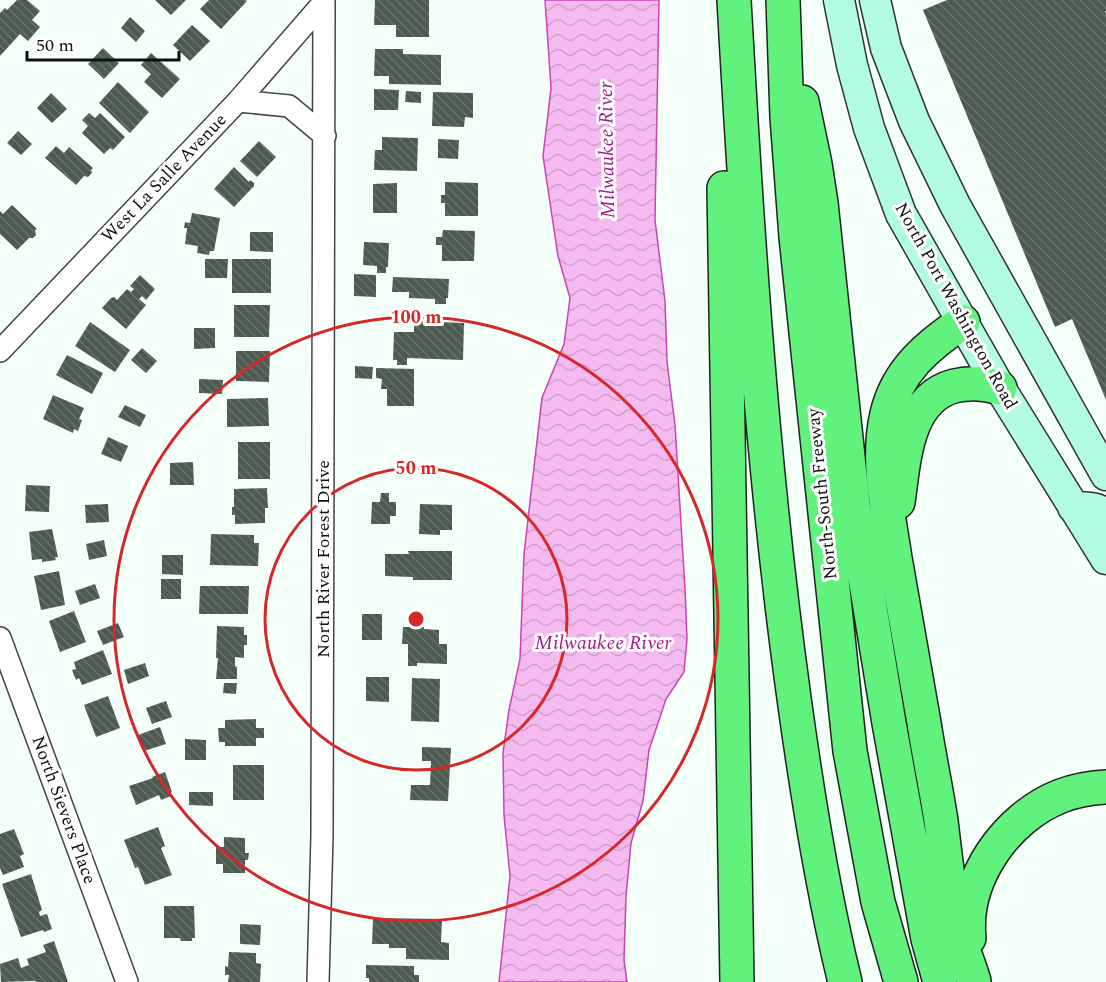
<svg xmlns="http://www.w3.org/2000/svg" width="1106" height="982" font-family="Spectral,serif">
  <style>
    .water { fill: url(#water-waves); stroke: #cb43b8; stroke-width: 1.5 }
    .building { fill: url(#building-back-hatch) }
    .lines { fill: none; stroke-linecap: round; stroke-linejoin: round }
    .minor-casing { stroke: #444; stroke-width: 24 }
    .secondary-casing { stroke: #333; stroke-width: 33 }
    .motorway-casing { stroke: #222; stroke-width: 36 }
    .minor { stroke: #fff; stroke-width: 21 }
    .secondary { stroke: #b2fde1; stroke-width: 30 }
    .motorway { stroke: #61f17d; stroke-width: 33 }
    .ring { fill: none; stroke: #d62828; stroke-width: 3 }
    .labels { text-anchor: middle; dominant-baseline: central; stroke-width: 6; stroke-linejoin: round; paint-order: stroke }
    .street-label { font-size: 18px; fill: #111; stroke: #fff }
    .water-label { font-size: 20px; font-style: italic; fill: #a21b8a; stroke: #fff }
    .centre { fill: #d62828; stroke: #fff; stroke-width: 3 }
    .ring-label { font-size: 18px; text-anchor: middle; font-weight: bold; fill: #d62828; stroke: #fff; stroke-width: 6; stroke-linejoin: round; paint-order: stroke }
  </style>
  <defs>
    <pattern id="water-waves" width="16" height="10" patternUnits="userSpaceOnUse" patternTransform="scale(1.5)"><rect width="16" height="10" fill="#f5baef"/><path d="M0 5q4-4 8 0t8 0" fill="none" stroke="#d19fcc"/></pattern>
    <pattern id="building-back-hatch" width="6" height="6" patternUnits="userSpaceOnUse" patternTransform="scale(1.5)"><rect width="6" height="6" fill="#4d5a4f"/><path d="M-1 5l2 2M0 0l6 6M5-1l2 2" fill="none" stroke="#687269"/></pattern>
  </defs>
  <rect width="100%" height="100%" fill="#f5fffa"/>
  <path class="water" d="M545 0H659L655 220 665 301 667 362 675 425 685 589 687 639 684 672 666 699 649 750 643 801 631 843 626 896 624 960 627 982H499L510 876 504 815 503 753 509 710 520 659 524 554 542 398 564 344 570 298 558 256 543 156 551 88Z"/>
  <path class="building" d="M17 0H27L40 11 32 20 40 27 28 41 20 34 0 56V13L5 8 7 10Z
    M155 0H186L171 15Z
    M209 0H245L247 1 221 29 200 9Z
    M375 0H429V37H396V25H374Z
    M947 0H1106V11H1105L1106 14V400L1072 319 1055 327 923 10Z
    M130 17 145 31 136 42 121 28Z
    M192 25 210 41 190 61 173 45Z
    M103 48 119 63 104 79 88 64Z
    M375 49H403V54L441 55V85L389 84V76H374Z
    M151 53 180 79 162 98 144 82 151 74 141 65Z
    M118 82 149 112 130 133 99 103Z
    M374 89 399 90 398 110H374Z
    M406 91 421 92V103L405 102Z
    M433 92 473 93V118L465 117 464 127 432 126Z
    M51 93 67 109 52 123 37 108Z
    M89 113 95 118 100 113 125 137 113 150 110 148 104 154 82 133 88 126 82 120Z
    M18 131 32 144 21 155 7 143Z
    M382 137 418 138 417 171 374 170 375 150H382Z
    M438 139 459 140 458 159 438 158Z
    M259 141 276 157 257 177 240 161Z
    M56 146 64 153 69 147 93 168 91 170 92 173 88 177 84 176 76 185 45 158Z
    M234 167 249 182 250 180 254 183V186L234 207 214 189Z
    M445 182 478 183V216H445V203H441V195H445Z
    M397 183V213H373V184Z
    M12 205 37 229 35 230 36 235 33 238H29L17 250 0 234V211L3 214Z
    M192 213 220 218 214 251H210L209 255 197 253 198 246 185 244 187 228H184L185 222 190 223Z
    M443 230 475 231 474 261H442V245H436V237H442Z
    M250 232H273V252L250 251Z
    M364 242 389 243 388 267H386V273H377V266L363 265Z
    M205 259H228L227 278H205Z
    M232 259H271V293H232Z
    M354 274 376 275V297L354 296Z
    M140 275 155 289 146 300 142 296 139 299 146 305 126 329 102 308 111 298 114 297 117 300 127 289 131 292 134 289 130 286Z
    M393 277 449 279 448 298H446V304H435V299L409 298V292H392Z
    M234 305H270L269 337H234Z
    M414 321 464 323 463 360 407 358V365H397V360H393L394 332H414Z
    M90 322 130 350 115 372 75 346Z
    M194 328H215V348L194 349Z
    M142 348 157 361 146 373 131 360Z
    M236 351H270L269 382 236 381Z
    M67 355 103 373 92 394 56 375Z
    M355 366 373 367 372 379 355 378Z
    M376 368 414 369V406H387V389H381L382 379 376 378Z
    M199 379 223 380 222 394 199 393Z
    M53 395 84 408 79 419 82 420 78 431 74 429 73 433 43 419Z
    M268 398 269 426 227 427V399Z
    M125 405 146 415 140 427 118 417Z
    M108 437 128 446 121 462 101 454Z
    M238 442H270V479H238Z
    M193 462 194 485H170V463Z
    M26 485 50 486 49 512 25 511Z
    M267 488 268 508H265V523L235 524V515H232V507H234V489Z
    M381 493H389V502H396V516H390V524H371L372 502H380Z
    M108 504 109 522 86 523 85 505Z
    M420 504 452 505V530H440V535L419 534Z
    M52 529 58 557H55L56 560 42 562V559L32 560 29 532Z
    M211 534 254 535V543H259L258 566 210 565Z
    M104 540 107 556 89 560 86 544Z
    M408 551H452V580H413V577L385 576V554H409Z
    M162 555H183V575L162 574Z
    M59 571 65 605 41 610 34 576Z
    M161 579H181V599H161Z
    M95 584 100 598 80 605 75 591Z
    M200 586H249L248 614H199Z
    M74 611 86 642 60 652 49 621Z
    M362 614H382V640H362Z
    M118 623 124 637 103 645 97 631Z
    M217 626 244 627V635H247V645H244V658L235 657V666L237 667V679H216L218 658H216Z
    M403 627H424V629L439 630V644H447V664L417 663V666H408V644H402Z
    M103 650 112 674 82 685 79 678 76 680 72 670 76 669 74 662Z
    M145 663 149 676 128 684 124 670Z
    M366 677H389V702L366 701Z
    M412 678 440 679 439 722 411 721Z
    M224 683H237L236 694 223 693Z
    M108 696 120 728 96 737 84 705Z
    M166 701 172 717 152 724 146 708Z
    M256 719V728H264V738H256V746H225V742H219L218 728H225V720Z
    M160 727 166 744 144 751 138 735Z
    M185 739 206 740V760H185Z
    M422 747 451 748 448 801 410 800 411 785H430L431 761H422Z
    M233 765H264V800H233Z
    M165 772 172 792 170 793 171 796 161 800 159 795 136 805 129 786 153 778 152 777Z
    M189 792H213V806L189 805Z
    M158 827 165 846 161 848 172 875 145 885 138 867 135 868 124 840Z
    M14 829 24 854 20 856 24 867 3 875 0 868V834Z
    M224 837 245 838V853H249L248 860H245V873H223V864H216V847H224Z
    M31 874 42 910 39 912 40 916 47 914 52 929 44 932 43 930 21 937 2 884Z
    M164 906H194L195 938H192V941H181L180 938H164Z
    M373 918 442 919 441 942 449 943V960L406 959V948H389V944H372Z
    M240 924 261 925 260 945 240 944Z
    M54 941 68 982H36L35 981 1 982 0 964 18 958 21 968 29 965 27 959 46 952 43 945Z
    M229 952 256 953V963L261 964 260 982H228L229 975H225V966L228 967Z
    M366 965 414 966V975H419V982H369V978H366Z"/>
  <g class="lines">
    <g class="minor-casing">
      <path id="minor" d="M238 101 289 106 325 136
        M0 351 238 101 324 2
        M0 638 127 982
        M318 982 322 836 324 0"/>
    </g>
    <g class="secondary-casing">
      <path id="secondary" d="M839 0 852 65 869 128 901 214 1000 388 1106 559
        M875 0 886 48 914 121 955 205 1106 475
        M1073 507C1085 508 1099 506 1106 516"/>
    </g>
    <g class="motorway-casing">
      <path id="motorway" d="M734 0C747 233 762 467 794 698 807 793 822 889 845 982
        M783 0 787 117 796 237 850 751 878 902 901 982
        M802 102 815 164 821 203 853 504 889 723 928 939 940 982
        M724 188 737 982
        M963 322C928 345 897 371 887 414 876 460 888 511 895 558 905 613 914 668 924 723 929 756 936 788 941 821 945 853 948 884 954 916 958 938 967 959 974 981
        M898 502C904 461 906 399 954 386 970 382 984 383 1000 388
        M969 938C963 878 1007 817 1061 796 1076 790 1090 788 1106 787"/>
    </g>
    <use href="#minor" class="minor"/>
    <use href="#secondary" class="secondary"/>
    <use href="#motorway" class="motorway"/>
  </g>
  <g class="ring">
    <circle cx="416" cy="619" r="151"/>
    <circle cx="416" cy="619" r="302"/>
  </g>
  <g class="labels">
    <g class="street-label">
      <text transform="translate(164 178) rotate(-46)">West La Salle Avenue</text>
      <text transform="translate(956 306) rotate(61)">North Port Washington Road</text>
      <text transform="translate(822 494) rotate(-96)">North-South Freeway</text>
      <text transform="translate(323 559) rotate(-90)">North River Forest Drive</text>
      <text transform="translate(64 810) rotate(70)">North Sievers Place</text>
    </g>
    <g class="water-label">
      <text transform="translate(607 150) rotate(-91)">Milwaukee River</text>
      <text x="603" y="643">Milwaukee River</text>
    </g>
  </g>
  <circle cx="416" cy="619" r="9" class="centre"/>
  <g class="ring-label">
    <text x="416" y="323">100 m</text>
    <text x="416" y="474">50 m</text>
  </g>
  <path d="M27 51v9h152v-9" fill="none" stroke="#111111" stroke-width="3"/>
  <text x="36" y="51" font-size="18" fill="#111111" stroke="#ffffff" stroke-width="4.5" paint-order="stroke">50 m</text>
</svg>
